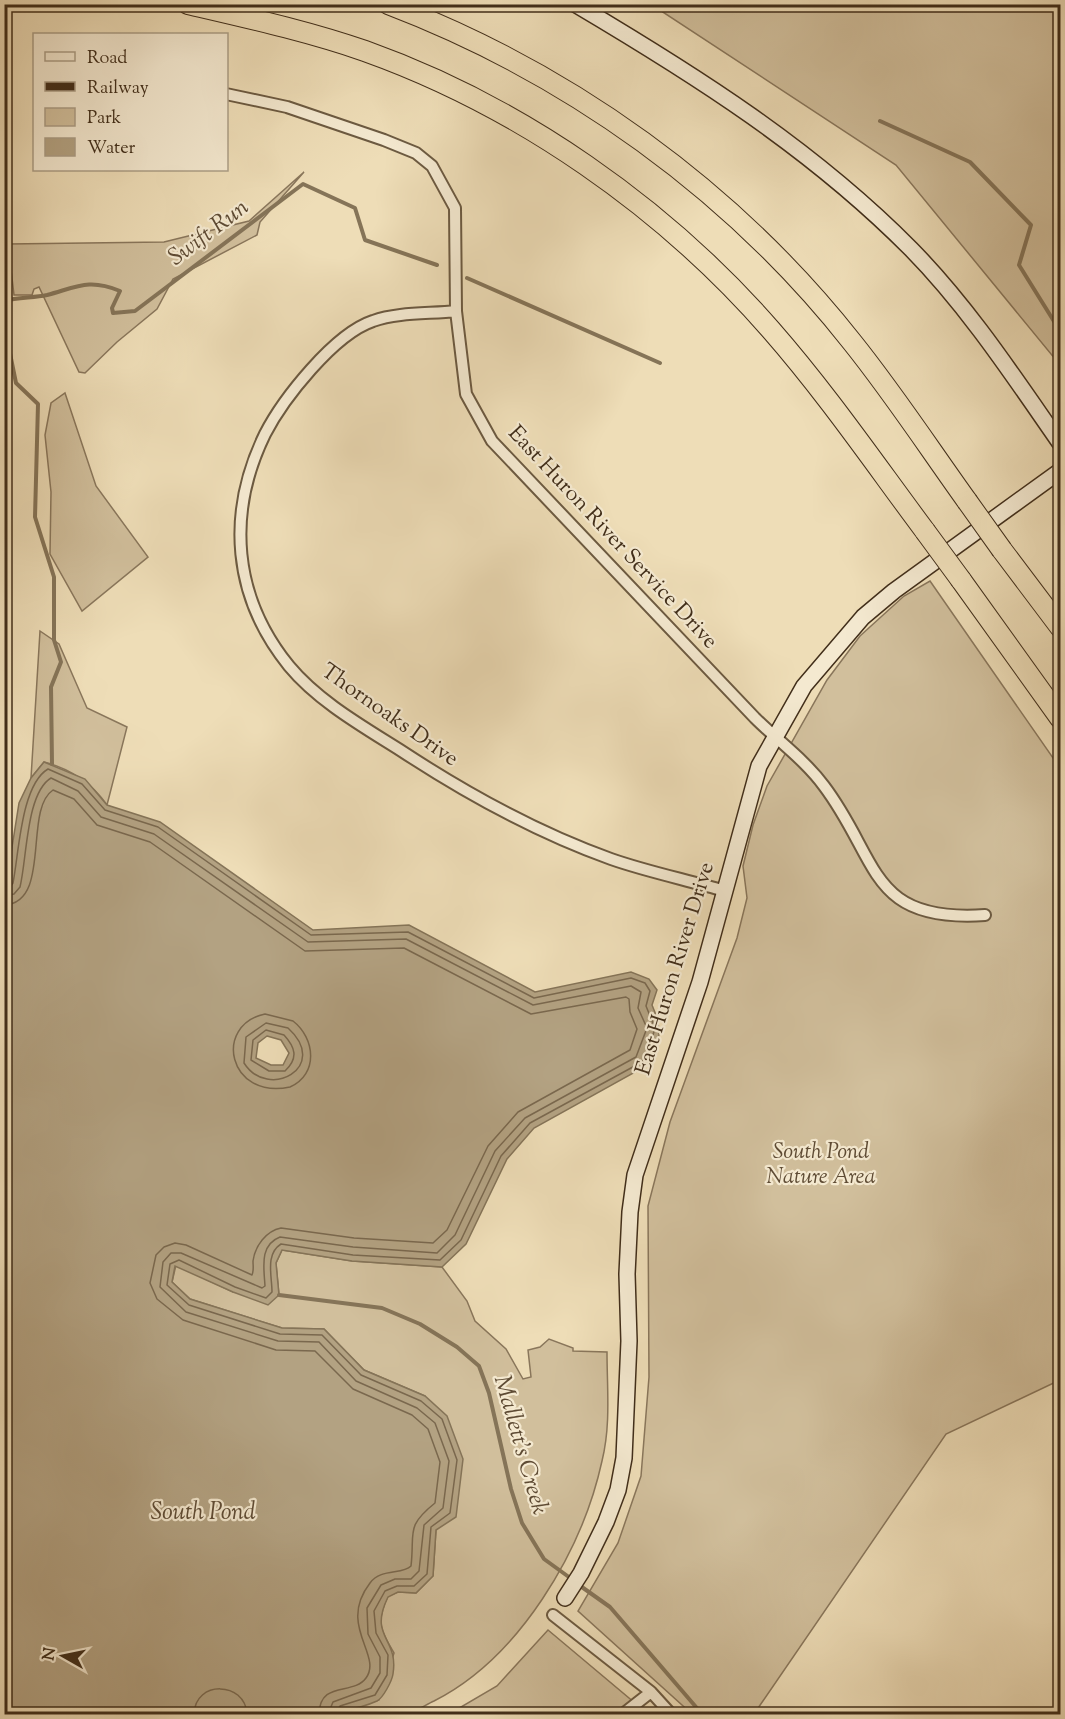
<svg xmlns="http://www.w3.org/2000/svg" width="1065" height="1719" font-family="'Sorts Mill Goudy',serif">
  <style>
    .green { fill: #d1bf9c; stroke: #89765b; stroke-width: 1.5 }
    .water { fill: #b3a282; stroke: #857458; stroke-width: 1.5; fill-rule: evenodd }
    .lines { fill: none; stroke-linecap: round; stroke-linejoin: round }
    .shore { stroke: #7a684e; stroke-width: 1.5 }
    .stream { stroke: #857458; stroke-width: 4 }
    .street-casing { stroke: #6c5a41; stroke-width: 14 }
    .secondary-casing { stroke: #412e1a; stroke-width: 18 }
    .highway-casing { stroke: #412e1a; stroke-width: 22 }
    .street { stroke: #f4e9d0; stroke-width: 10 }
    .secondary { stroke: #f4e9d0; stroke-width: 15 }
    .highway { stroke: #eeddb7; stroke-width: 20 }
    .rail-casing { stroke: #412e1a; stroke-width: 6 }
    .rail { stroke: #f4e9d0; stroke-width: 4; stroke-dasharray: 11; stroke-linecap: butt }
    .highway-bridge-casing { stroke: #412e1a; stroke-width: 22; stroke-linecap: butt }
    .highway-bridge { stroke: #eeddb7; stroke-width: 20 }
    .labels { text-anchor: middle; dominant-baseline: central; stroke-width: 4.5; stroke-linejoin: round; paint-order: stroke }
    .street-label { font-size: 22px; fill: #412e1a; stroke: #f4e9d0 }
    .park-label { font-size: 22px; font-style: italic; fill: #5e4b34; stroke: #f4e9d0 }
    .water-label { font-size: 24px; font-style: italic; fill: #5e4b34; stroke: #f4e9d0 }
  </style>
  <rect width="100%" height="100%" fill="#eeddb7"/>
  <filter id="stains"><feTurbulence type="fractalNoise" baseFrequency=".00333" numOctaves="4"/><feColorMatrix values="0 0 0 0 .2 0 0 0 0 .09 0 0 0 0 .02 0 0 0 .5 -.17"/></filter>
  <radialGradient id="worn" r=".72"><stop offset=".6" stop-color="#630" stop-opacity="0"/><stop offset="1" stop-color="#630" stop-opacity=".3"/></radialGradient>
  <path class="green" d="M652 5H1060V365L896 165Z
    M304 172 260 222 257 235 173 279 157 309 117 342 85 373 79 372 39 287 34 289 32 295H14L8 244 164 242 249 221Z
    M65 393 96 486 148 557 82 611 50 554 51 492 45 435 51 403Z
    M930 581 1060 768V1380L946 1434 754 1714H692L578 1611 618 1543 641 1476 649 1377 648 1206 670 1122 737 938 747 898 743 866 753 825 767 786 827 680 860 636 904 596Z
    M40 631 59 644 87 708 127 727 107 805C91 782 71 769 44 762L31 778Z
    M282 1250 352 1261 442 1267 467 1301 475 1321 506 1349 523 1379 531 1377 528 1350 540 1347 549 1339 573 1348V1351L607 1352C607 1388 611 1425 602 1461 582 1552 519 1658 434 1701 425 1705 414 1713 405 1714 390 1717 374 1714 359 1714L360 1706 379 1700 394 1653C380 1629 376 1622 388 1596L398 1592 416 1593 433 1576 436 1530 425 1396 364 1370 324 1329 282 1328 190 1299 172 1282 176 1265 233 1292 279 1295 276 1263Z
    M548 1630 648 1714H449L497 1686Z"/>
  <path class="water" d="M44 762 85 779 107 805 160 822 313 930 409 925 535 992 631 972 649 979 657 990 652 1005C663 1030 661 1043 646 1066L534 1128 507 1159 466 1244 442 1267 352 1261 282 1250 276 1263 279 1295 268 1305 233 1292 175 1266 172 1282 190 1299 282 1328 324 1329 364 1370 425 1396 447 1416 463 1459 456 1517 436 1530 433 1576 416 1593 398 1592 388 1597C368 1638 399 1637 393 1674 392 1681 383 1698 377 1701 337 1719 262 1717 218 1711L216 1714H5L4 898 19 803 31 778ZM267 1036 281 1040 289 1053 283 1065H271L256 1058 258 1043Z"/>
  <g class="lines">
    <path class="shore" d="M4 888 10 887 13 883C19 853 21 785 48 769L82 784 105 810 158 827 311 935 408 932 534 998 631 978 645 983 650 991 646 1006 655 1028 648 1052 642 1062 530 1123 501 1156 461 1240 440 1260 353 1255 281 1244C265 1254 272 1276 272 1292L266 1298 235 1287 179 1260 170 1264 167 1285 189 1305 280 1334 322 1335 361 1375 421 1401 442 1419 457 1460 450 1513 431 1527 427 1574 414 1586H397L385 1591 374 1611 376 1633 388 1655 387 1675 375 1695 340 1706 336 1714
      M4 896 14 894 20 887C27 859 26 793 51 778L78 791 101 817 154 834 308 942 406 939 533 1005 631 986 641 992 638 1008 647 1028 636 1057 525 1118 495 1151 455 1235 437 1253 353 1247 280 1237C259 1245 264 1268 265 1286L262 1288 181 1253H171L163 1262 160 1287 186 1312 278 1341 319 1342 356 1381 417 1408 435 1423 449 1461 443 1508 424 1525 419 1571 411 1579H395L381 1585 367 1608 368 1634 380 1657V1673L371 1688 333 1702 328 1714
      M4 905C52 903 23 810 53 790L74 799 97 825 150 842 305 951 404 948 531 1014 626 997 629 999 630 1012 637 1029 630 1050 518 1112 488 1146 447 1230 433 1243 354 1238 281 1228C266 1231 255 1246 253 1261 253 1267 254 1270 252 1275L186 1245 175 1243 164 1247 156 1255 150 1283 157 1299 183 1320 276 1350 315 1351 353 1389 412 1415 428 1429 440 1462 435 1503C405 1527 415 1532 411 1566 402 1575 381 1568 370 1583 337 1626 383 1655 366 1678 353 1696 320 1680 319 1714
      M265 1014 293 1021C315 1038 319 1074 290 1087 228 1100 213 1025 265 1014Z
      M266 1023 288 1028C331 1067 268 1101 244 1063L246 1037Z
      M266 1030 284 1035C295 1047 299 1058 285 1071H269L251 1060 253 1040Z
      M194 1714C195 1680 245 1681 247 1714"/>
    <path class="stream" d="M880 121 970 162 1031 225 1019 265 1060 331
      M467 278 660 363
      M4 301C18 297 33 298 47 295 77 287 89 278 120 291L112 308 113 313 135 311 303 184 355 208 365 240 437 265
      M4 324 16 383 38 404 35 517 54 577V640L61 662 51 687 52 764
      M279 1295 382 1308 420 1324 457 1347 479 1366 489 1393 511 1489 522 1523 544 1559 573 1580
      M579 1585 610 1607 702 1714"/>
    <g class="street-casing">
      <path id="street" d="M226 94 287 107 384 140 416 153 432 166 455 208 456 311 466 394 492 441 755 718C778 741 805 760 824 786 880 860 868 923 985 915
        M456 311C430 314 398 312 373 321 334 334 283 399 265 434 226 514 233 597 289 666 318 701 362 726 400 750 467 794 535 832 611 859 648 872 688 880 725 891
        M553 1615 651 1692 671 1714
        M623 1714 651 1692"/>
    </g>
    <g class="secondary-casing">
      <path id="secondary" d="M575 4C695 75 812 149 911 249 968 307 1014 377 1060 443
        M565 1598 581 1573 606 1522 618 1490 624 1458 629 1341 627 1274 630 1212 635 1175 700 982 759 766 804 686 863 617 894 591 1060 471"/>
    </g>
    <g class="highway-casing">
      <path id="highway" d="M188 4C248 18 307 31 365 51 519 106 664 207 771 330 827 394 875 464 925 531
        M388 4C569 73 732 190 852 342 893 393 929 448 967 501
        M1002 550 1060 627
        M961 580 1060 718"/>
    </g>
    <use href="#street" class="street"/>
    <use href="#secondary" class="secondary"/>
    <use href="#highway" class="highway"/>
    <g class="rail-casing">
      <path id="rail" d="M4 488 9 602 4 755"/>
    </g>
    <use href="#rail" class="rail"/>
    <g class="highway-bridge-casing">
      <path id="highway-bridge" d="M967 501 1002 550
        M925 531 961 580"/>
    </g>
    <use href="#highway-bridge" class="highway-bridge"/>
  </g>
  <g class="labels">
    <g class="street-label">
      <text transform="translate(612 538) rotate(47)">East Huron River Service Drive</text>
      <text transform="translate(389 716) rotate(35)">Thornoaks Drive</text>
      <text transform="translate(676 969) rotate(-73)">East Huron River Drive</text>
    </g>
    <g class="park-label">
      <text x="821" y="1153">South Pond<tspan x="821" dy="25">Nature Area</tspan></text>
    </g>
    <g class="water-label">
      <text transform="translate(209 233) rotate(-37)">Swift Run</text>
      <text transform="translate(520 1445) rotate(74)">Mallett's Creek</text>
      <text x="203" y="1513">South Pond</text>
    </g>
  </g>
  <rect width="1065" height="1719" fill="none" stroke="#eeddb7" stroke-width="24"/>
  <rect x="6" y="6" width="1053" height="1707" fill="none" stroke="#412e1a" stroke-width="3"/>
  <rect x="12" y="12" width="1041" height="1695" fill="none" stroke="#412e1a" stroke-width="1.5"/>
  <rect x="33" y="33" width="195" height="138" fill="#f4e9d0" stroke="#ac9e87" stroke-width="1.5"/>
  <rect x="45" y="52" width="30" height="9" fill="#f4e9d0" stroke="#ac9e87" stroke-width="1.5"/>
  <text x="87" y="63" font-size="18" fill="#412e1a">Road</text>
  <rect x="45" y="82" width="30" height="9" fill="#412e1a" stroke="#ac9e87" stroke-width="1.5"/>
  <text x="87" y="93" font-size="18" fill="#412e1a">Railway</text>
  <rect x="45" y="108" width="30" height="18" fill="#d1bf9c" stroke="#ac9e87" stroke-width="1.5"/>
  <text x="87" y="123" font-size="18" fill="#412e1a">Park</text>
  <rect x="45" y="138" width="30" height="18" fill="#b3a282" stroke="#ac9e87" stroke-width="1.5"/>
  <text x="87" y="153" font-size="18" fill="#412e1a">Water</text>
  <g transform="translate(63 1656) rotate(279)" stroke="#f4e9d0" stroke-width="4.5" paint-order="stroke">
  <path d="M0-4.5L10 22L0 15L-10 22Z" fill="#412e1a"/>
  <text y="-9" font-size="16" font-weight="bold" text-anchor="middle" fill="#412e1a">N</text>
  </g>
  <rect width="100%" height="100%" filter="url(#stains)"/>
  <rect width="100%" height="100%" fill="url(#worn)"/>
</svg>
